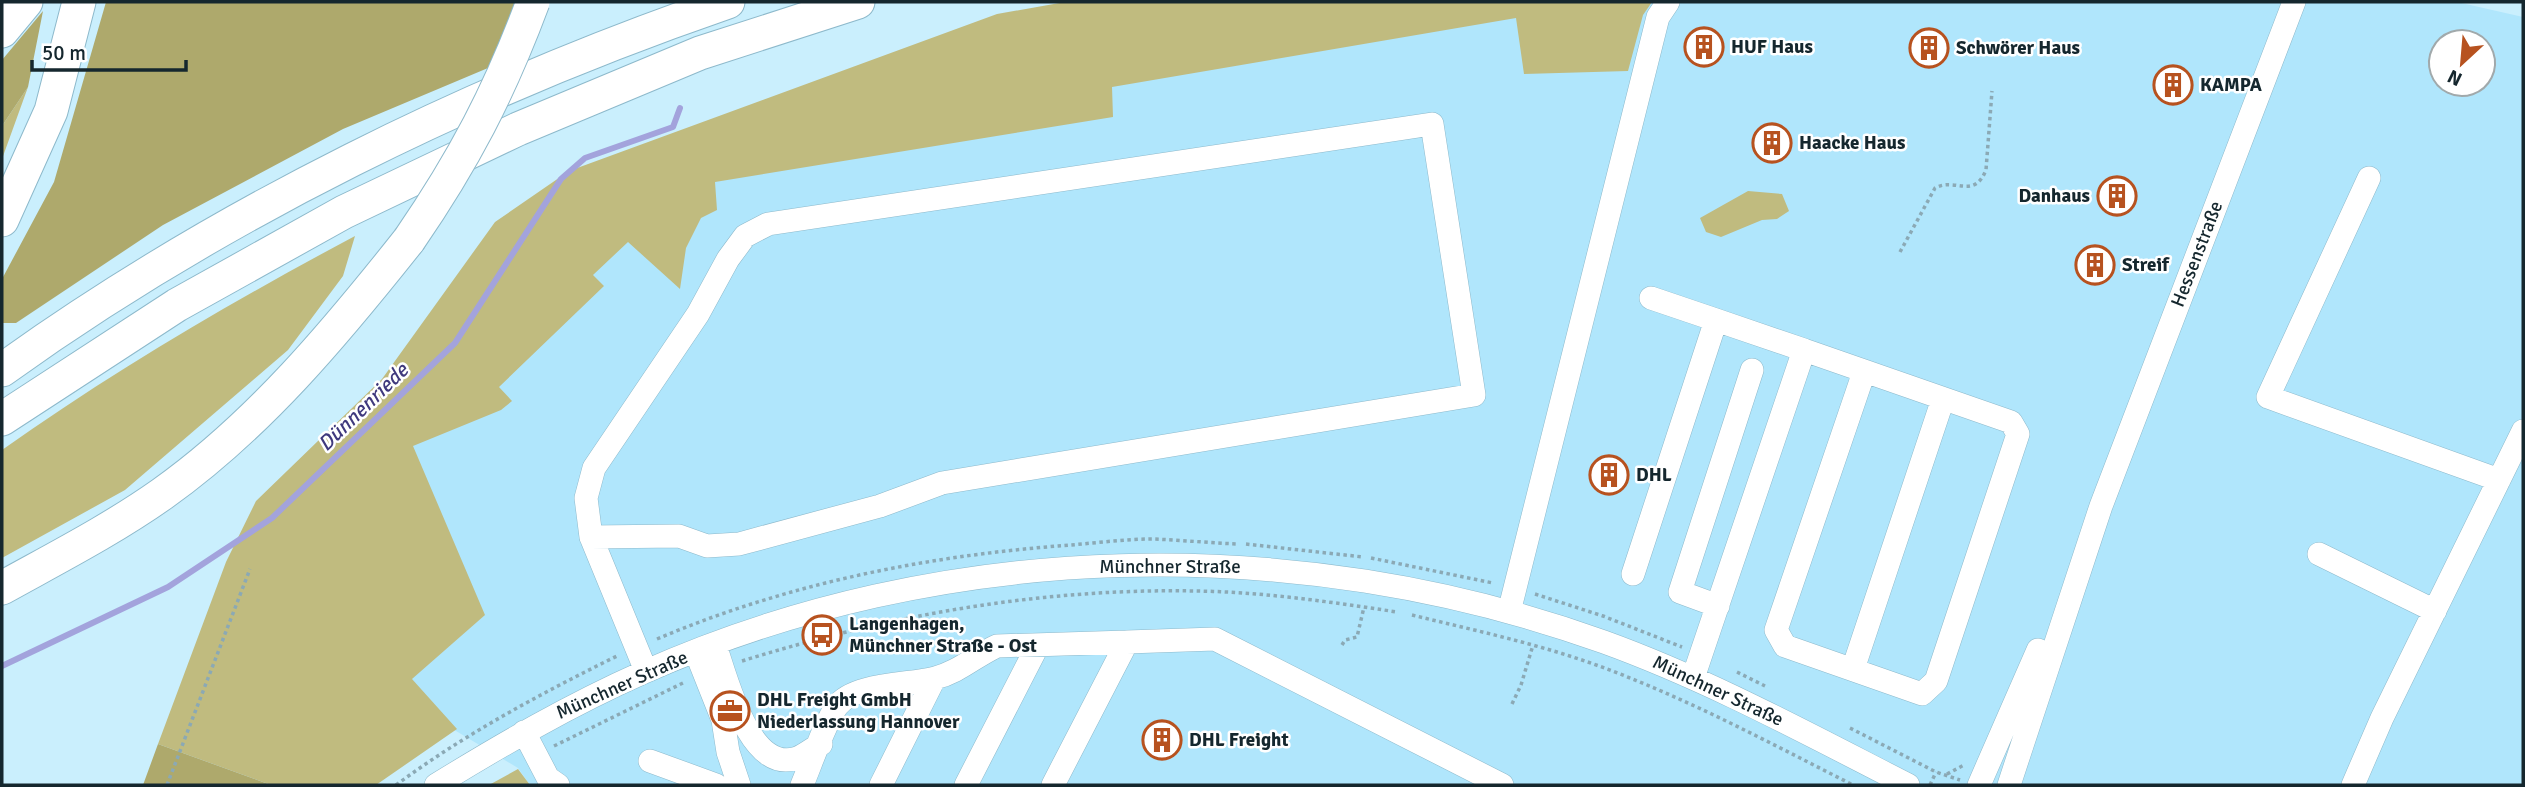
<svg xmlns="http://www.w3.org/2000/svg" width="2525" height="787" font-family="Signika,sans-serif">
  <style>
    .built { fill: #b0e6fc; fill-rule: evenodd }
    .green { fill: #c0bb7f }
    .forest { fill: #aea96c }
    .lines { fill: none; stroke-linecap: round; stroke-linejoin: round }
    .stream { stroke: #a3a3dc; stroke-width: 6 }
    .minor-casing { stroke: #8db9cb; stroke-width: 24 }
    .highway-casing { stroke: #8db9cb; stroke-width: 35 }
    .path { stroke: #8ba9b5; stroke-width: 3.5; stroke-dasharray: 3.5 3.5; stroke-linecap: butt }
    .minor { stroke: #fff; stroke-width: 23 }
    .highway { stroke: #fff; stroke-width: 33 }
    .highway-bridge-casing { stroke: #8db9cb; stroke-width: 35; stroke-linecap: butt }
    .highway-bridge { stroke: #fff; stroke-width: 33 }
    .labels { text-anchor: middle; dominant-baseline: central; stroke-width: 5; stroke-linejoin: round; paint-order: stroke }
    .poi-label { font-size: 19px; font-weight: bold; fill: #15272e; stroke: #fff; text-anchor: start }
    .street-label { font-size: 19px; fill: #15272e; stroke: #fff }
    .water-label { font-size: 21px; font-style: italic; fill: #3f397d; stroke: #fff }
  </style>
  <rect width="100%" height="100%" fill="#caeffd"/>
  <path class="built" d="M1085 2H2457L2523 17V785H530L518 768 446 725 291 529 566 179ZM2441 42H2483V84H2441Z"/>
  <path class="green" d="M1065 2H1652L1643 15 1628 71 1524 74 1516 18 1112 87 1113 117 715 182 717 210 701 218 686 248 680 289 628 242 593 275 604 286 499 387 512 401 501 410 413 446 485 615 412 679 457 729 376 785H271L158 744 226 562 256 501 382 379 495 222 569 171 997 14Z
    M28 87 2 159V126Z
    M1748 191 1782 194 1789 211 1777 219 1762 220 1721 237 1706 232 1700 218Z
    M355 236 343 276 288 350 125 490 2 558V450C115 370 233 301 355 236Z
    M518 769 530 785H489Z"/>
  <path class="forest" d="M106 2H517L488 68 343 129 163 225 16 323H2V279L54 182Z
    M43 11 28 87 2 126V60Z
    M158 744 271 785H143Z"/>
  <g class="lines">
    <path class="stream" d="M2 666 168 587 272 518 455 343 561 179 585 158 673 127 680 108"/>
    <g class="minor-casing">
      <path id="minor" d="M2369 178 2268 397 2499 480
        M1651 298 1716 320
        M591 537 586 498 594 468 698 314 728 259 745 236 768 224 1432 124 1474 395 942 483 880 506 739 544 707 546 679 536 591 537 646 671
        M2319 554 2435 611
        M1633 574 1716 320 1804 350
        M1718 606 1680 592 1752 370
        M1509 612 1658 17 1668 2
        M1127 642 1215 639 1502 785
        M715 645C726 676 749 775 797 758 805 755 813 748 821 744
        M696 652 723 720 728 752 739 785
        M1853 669 1943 399
        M1693 678 1804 350 2011 422 2018 434 1936 681 1922 694 1785 646 1776 630 1864 372
        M524 732 548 778 558 785
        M650 761 716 785
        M436 785C503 744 570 705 642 673 942 539 1295 531 1604 642 1709 680 1808 734 1908 785
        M802 785C811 764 825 722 837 706 854 683 909 685 935 678 959 672 975 656 997 646L1127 642 1053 785
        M881 785 934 679
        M966 785 1038 645
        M1979 785 2038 650
        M2009 785 2101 506 2294 2
        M2353 785 2382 718 2523 431"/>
    </g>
    <g class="highway-casing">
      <path id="highway" d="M2 31 26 2
        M2 220 51 111 79 2
        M2 370C219 214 475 89 728 2
        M2 419 177 305 344 212 518 129 700 53 858 2
        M2 588C56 558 111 530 162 494 258 426 336 332 409 240"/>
    </g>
    <path class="path" d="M1900 252 1935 188C1955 177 1974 200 1986 170L1992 91
      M1246 544 1363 557
      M1371 558 1493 583
      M1535 594 1603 616 1682 647
      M1412 615C1477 631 1544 645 1607 669 1692 701 1772 744 1853 785
      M657 639C784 585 920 557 1058 546 1089 544 1122 539 1153 539 1181 540 1210 543 1238 544
      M1342 645 1345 640 1357 637 1364 607
      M742 661C890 615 1041 588 1197 591 1264 592 1331 602 1397 612
      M1737 672 1765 686
      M1512 704 1521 685 1533 645
      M1850 728 1936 772 1960 780
      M554 746 685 682
      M1947 774 1964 765
      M167 785 250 569
      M396 785C465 734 540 694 617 656
      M1930 785 1936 772"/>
    <use href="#minor" class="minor"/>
    <use href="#highway" class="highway"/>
    <g class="highway-bridge-casing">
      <path id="highway-bridge" d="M409 240C464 160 499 93 533 2"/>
    </g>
    <use href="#highway-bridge" class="highway-bridge"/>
  </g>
  <defs>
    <g id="building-ring" transform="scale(2.0125)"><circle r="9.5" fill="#fff" stroke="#b7521f" stroke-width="1.5"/><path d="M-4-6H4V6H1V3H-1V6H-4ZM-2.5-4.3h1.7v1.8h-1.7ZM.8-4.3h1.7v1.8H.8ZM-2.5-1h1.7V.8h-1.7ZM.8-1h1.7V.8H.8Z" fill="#b7521f"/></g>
    <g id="bus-ring" transform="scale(2.0125)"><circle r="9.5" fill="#fff" stroke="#b7521f" stroke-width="1.5"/><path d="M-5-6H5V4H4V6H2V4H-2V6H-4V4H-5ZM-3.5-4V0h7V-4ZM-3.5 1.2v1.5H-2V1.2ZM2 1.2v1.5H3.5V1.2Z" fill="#b7521f"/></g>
    <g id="office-ring" transform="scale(2.0125)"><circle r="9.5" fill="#fff" stroke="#b7521f" stroke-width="1.5"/><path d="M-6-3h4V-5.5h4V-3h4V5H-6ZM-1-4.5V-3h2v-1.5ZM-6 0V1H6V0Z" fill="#b7521f"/></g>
  </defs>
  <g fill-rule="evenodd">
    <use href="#building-ring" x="1704" y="47"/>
    <use href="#building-ring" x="1929" y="48"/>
    <use href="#building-ring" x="2173" y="85"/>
    <use href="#building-ring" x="1772" y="143"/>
    <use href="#building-ring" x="2117" y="196"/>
    <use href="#building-ring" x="2095" y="265"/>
    <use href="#building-ring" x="1609" y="475"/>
    <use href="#bus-ring" x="822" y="635"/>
    <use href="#office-ring" x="730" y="711"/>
    <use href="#building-ring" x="1162" y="740"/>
  </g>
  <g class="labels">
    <g class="poi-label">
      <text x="1731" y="47">HUF Haus</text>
      <text x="1956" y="48">Schwörer Haus</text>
      <text x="2200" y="85">KAMPA</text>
      <text x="1799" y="143">Haacke Haus</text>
      <text x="2090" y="196" text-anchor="end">Danhaus</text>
      <text x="2122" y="265">Streif</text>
      <text x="1636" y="475">DHL</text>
      <text x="849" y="624">Langenhagen,<tspan x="849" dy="22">Münchner Straße - Ost</tspan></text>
      <text x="757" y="700">DHL Freight GmbH<tspan x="757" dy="22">Niederlassung Hannover</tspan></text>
      <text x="1189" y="740">DHL Freight</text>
    </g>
    <g class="street-label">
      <text transform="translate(2197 254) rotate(-69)">Hessenstraße</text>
      <text x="1170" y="567">Münchner Straße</text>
      <text transform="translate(622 685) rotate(-24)">Münchner Straße</text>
      <text transform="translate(1718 691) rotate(25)">Münchner Straße</text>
    </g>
    <g class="water-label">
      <text transform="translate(363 407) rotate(-44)">Dünnenriede</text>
    </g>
  </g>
  <rect width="2525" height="787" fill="none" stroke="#15272e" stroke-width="7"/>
  <g transform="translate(2462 63) rotate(206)"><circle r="33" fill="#ffffff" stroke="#a1a9ab" stroke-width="2"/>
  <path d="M0-5L12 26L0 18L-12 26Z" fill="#b7521f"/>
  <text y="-10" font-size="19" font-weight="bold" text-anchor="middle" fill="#15272e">N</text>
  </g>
  <path d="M32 60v10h154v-10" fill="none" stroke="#15272e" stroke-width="3.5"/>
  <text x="42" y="60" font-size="21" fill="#15272e" stroke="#ffffff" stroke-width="5" paint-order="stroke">50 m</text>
</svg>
